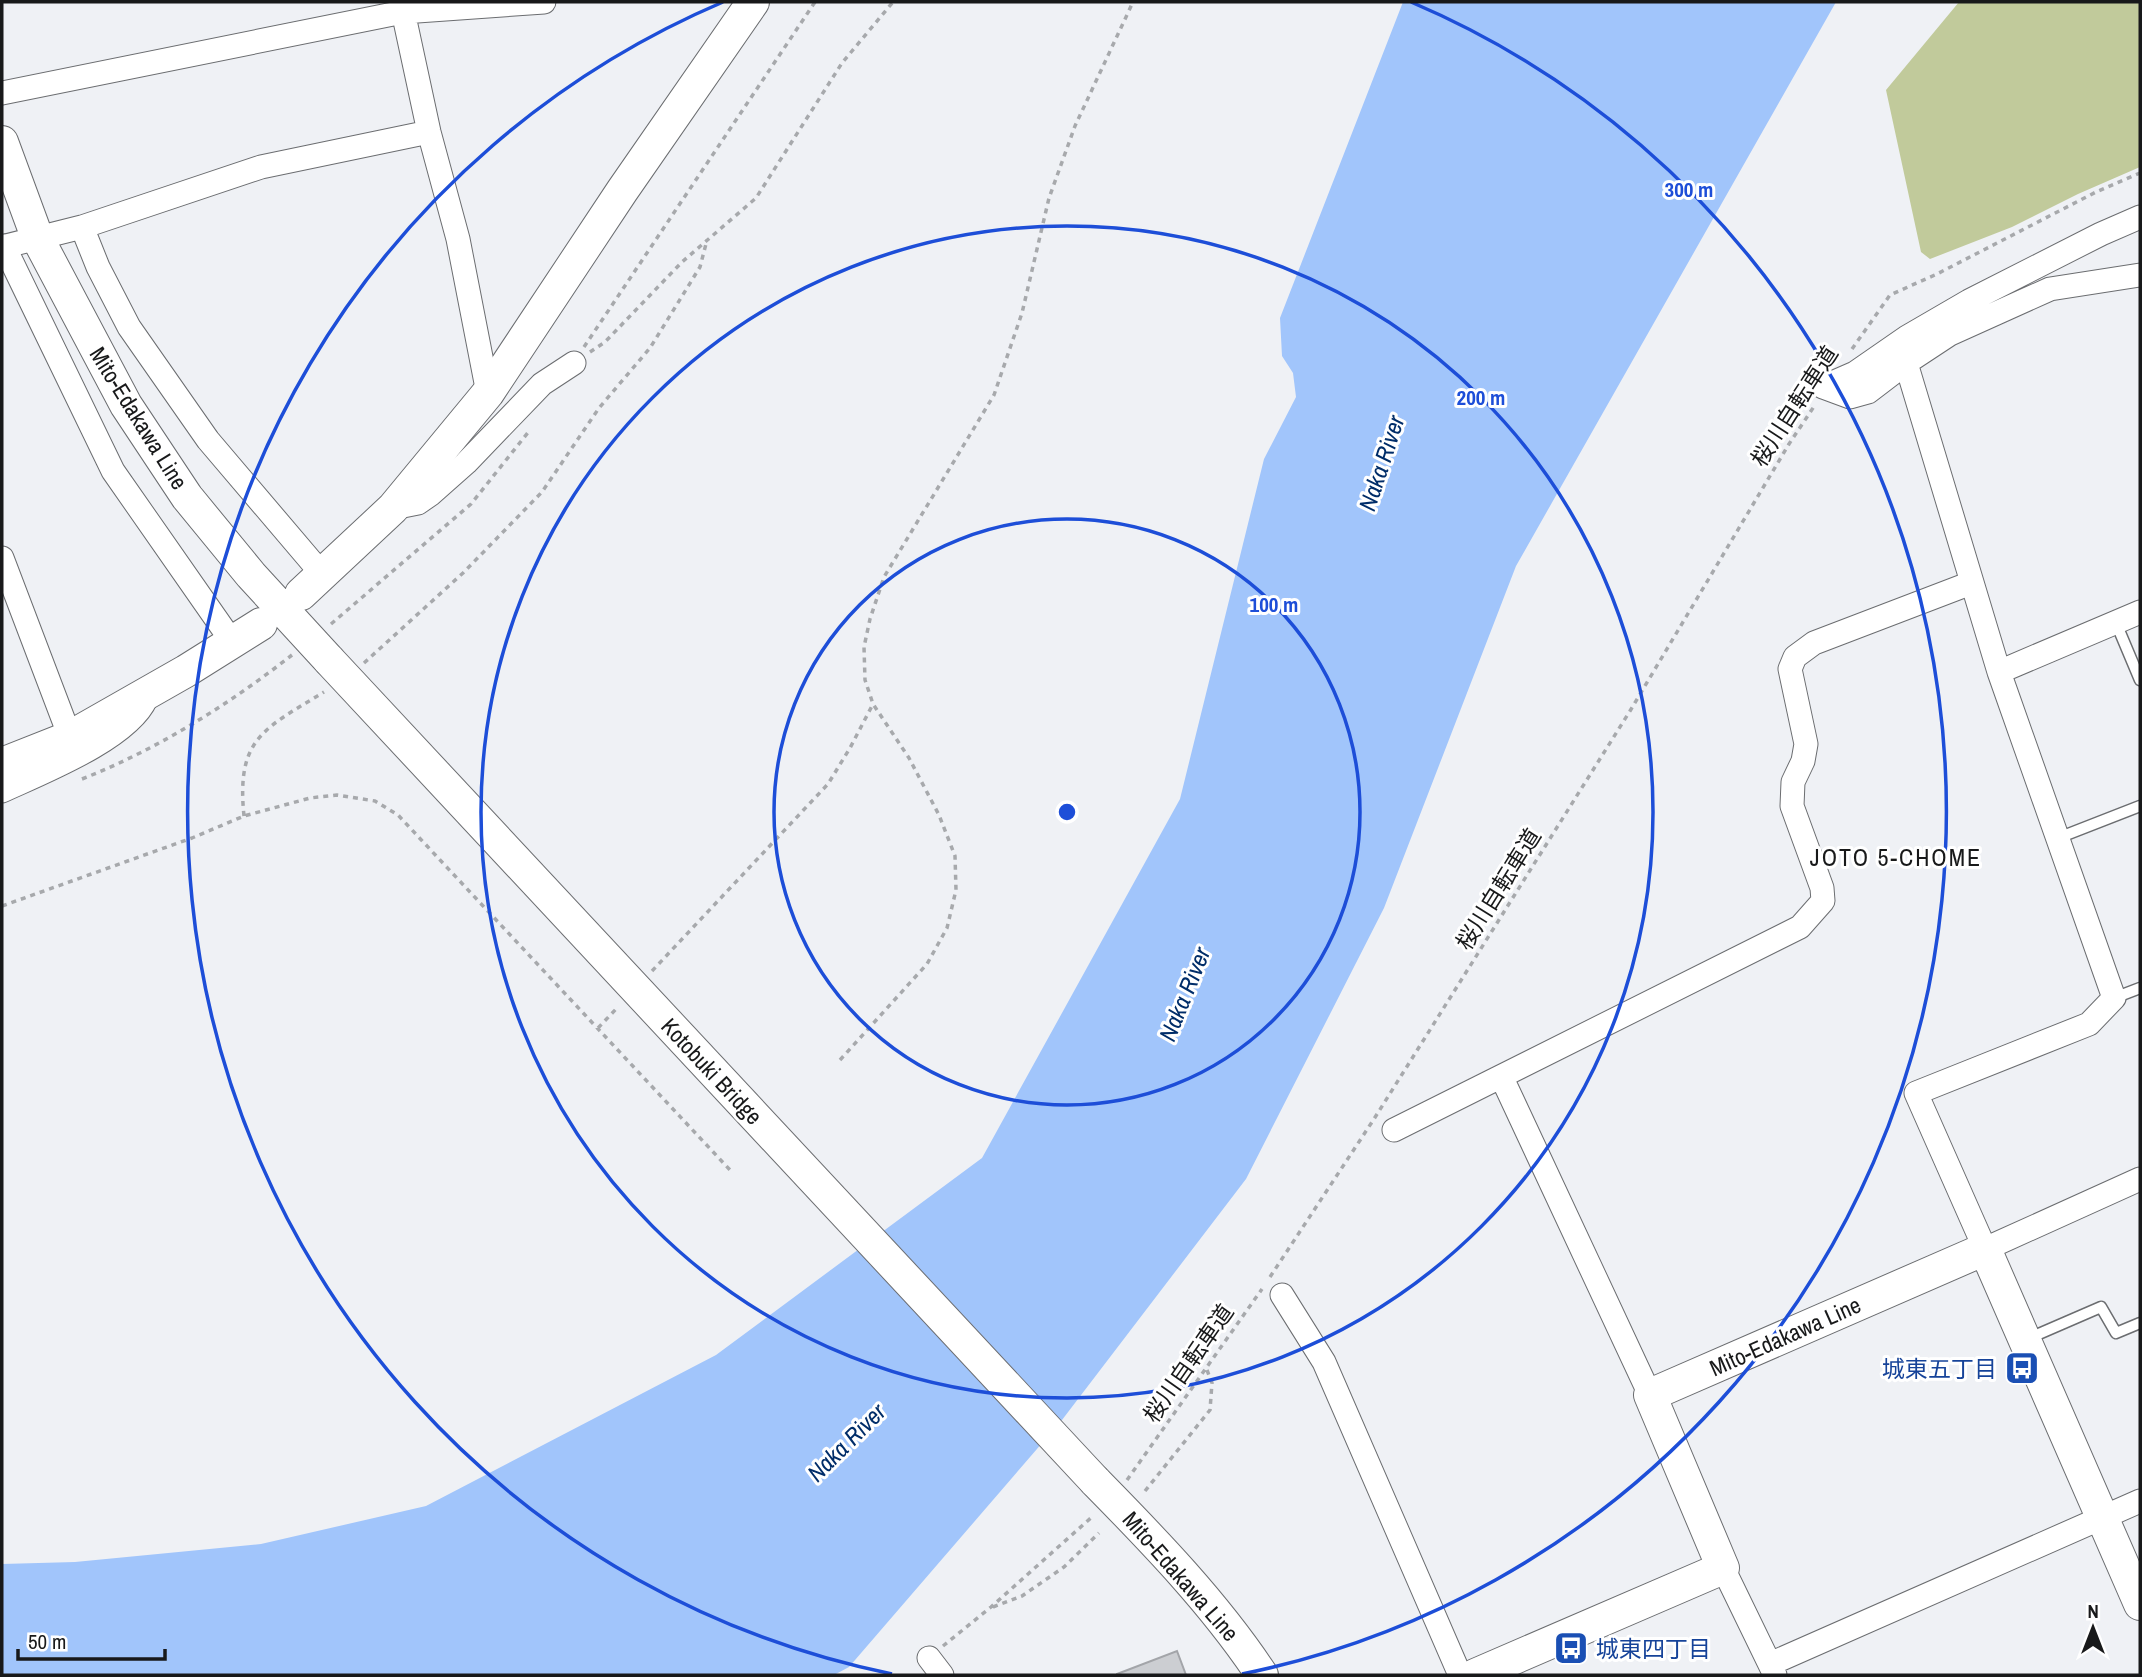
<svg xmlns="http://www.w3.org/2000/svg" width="2142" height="1677" font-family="'Archivo Narrow','Noto Sans JP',sans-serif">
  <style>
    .green { fill: #c1ca9b }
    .water { fill: #a1c5fb }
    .building { fill: #ccced2; stroke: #a3a5a9; stroke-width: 2 }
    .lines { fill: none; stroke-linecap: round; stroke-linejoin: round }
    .lane-casing { stroke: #6b6d70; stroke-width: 13 }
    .street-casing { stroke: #6b6d70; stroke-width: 25 }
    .secondary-casing { stroke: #6b6d70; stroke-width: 34 }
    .path { stroke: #a7a9ac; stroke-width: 3.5; stroke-dasharray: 5 5; stroke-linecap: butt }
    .lane { stroke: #fff; stroke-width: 10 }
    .street { stroke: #fff; stroke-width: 23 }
    .secondary { stroke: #fff; stroke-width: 32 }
    .secondary-bridge-casing { stroke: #6b6d70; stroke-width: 34; stroke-linecap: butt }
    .secondary-bridge { stroke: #fff; stroke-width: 32 }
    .ring { fill: none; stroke: #1d4ed8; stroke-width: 3.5 }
    .labels { text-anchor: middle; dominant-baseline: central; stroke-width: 6; stroke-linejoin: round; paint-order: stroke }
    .street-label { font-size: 23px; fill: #18191a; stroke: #fff }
    .transit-label { font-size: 23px; fill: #164399; stroke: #fff; text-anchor: end }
    .water-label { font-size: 24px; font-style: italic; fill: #002d69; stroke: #fff }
    .neighbourhood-label { font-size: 24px; letter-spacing: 2px; fill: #18191a; stroke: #fff }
    .centre { fill: #1d4ed8; stroke: #fff; stroke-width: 3.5 }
    .ring-label { font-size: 21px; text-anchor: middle; font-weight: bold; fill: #1d4ed8; stroke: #fff; stroke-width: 6; stroke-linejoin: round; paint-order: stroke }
  </style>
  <rect width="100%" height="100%" fill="#eff1f5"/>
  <path class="green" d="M1959 2H2140V167L2078 194 2012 227 1930 259 1921 252 1886 90Z"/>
  <path class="water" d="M1403 2H1836L1516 566 1384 908 1246 1179 1062 1420 849 1667 834 1675H2V1564L75 1562 261 1544 426 1506 716 1355 982 1158 1180 799 1264 459 1296 397 1293 373 1282 356 1280 318Z"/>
  <path class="building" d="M1177 1651 1186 1675H1117V1674Z"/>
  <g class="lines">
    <g class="lane-casing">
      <path id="lane" d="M2116 623 2140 680
        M2058 838 2140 806
        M2114 998 2140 988
        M2027 1339 2101 1307 2116 1333 2140 1323"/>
    </g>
    <g class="street-casing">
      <path id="street" d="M401 2 429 132 458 239 488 393
        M2 93 403 12 544 2
        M82 227 98 267 129 327 208 440 322 574
        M4 246 113 471 233 643
        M2 247 82 227 261 167 429 132
        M1906 363 1950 334 2050 289 2140 275
        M1823 387 1850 397 1868 392 1906 363 1999 672 2114 998 2089 1024 1916 1093 1985 1249 2140 1179
        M1823 387 1855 373 1907 337 1969 301 2101 234 2140 217
        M393 508 418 503 431 494 466 463 542 384 574 363
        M2 558 70 737
        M1999 672 2140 612
        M2 791C41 773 128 739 146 699
        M1502 1078 1650 1395
        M1394 1130 1800 927 1823 901 1822 888 1792 806 1793 782 1803 761 1806 744 1790 669 1795 657 1814 643 1971 583
        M1282 1295 1324 1362 1460 1675
        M1723 1568 1775 1675
        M929 1658 942 1675
        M1770 1664 2140 1501"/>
    </g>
    <g class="secondary-casing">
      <path id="secondary" d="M2 142 37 237 126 405 187 497 251 575 329 660
        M301 594 393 508 488 393 622 191 753 2
        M2 764 70 737 186 671 261 624
        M1095 1481C1154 1541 1215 1604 1262 1675
        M1475 1675 1723 1568 1650 1395 1985 1249 2140 1604"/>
    </g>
    <path class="path" d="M584 347 815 2
      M1852 349 1890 295 1937 274 2096 192 2140 173
      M590 352 605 342 682 262 756 198 842 63 893 2
      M331 624 471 504 530 430
      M364 663 463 573 542 492 599 408 650 348 700 267 707 240
      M82 779C158 749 228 705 292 655
      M244 816C236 738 264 729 324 692
      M2 906 192 838 244 816 310 798 337 795 375 801 398 815 730 1170
      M652 971 828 784 850 748 873 704
      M598 1028 618 1007
      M840 1060 927 964 947 928 956 890 955 856 939 815 909 758 873 704 865 680 864 647 870 619 884 577 994 395 1022 313 1049 198 1075 126 1133 2
      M1270 1277 1374 1119 1630 711 1789 444 1815 405
      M1127 1480 1262 1289
      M1145 1491 1210 1410 1212 1383 1207 1370
      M993 1607 1022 1596 1064 1567 1099 1533
      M943 1646 991 1607 1093 1516"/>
    <use href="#lane" class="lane"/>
    <use href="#street" class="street"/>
    <use href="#secondary" class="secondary"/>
    <g class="secondary-bridge-casing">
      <path id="secondary-bridge" d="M329 660 1095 1481"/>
    </g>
    <use href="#secondary-bridge" class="secondary-bridge"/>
  </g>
  <g class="ring">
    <circle cx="1067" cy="812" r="293"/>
    <circle cx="1067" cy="812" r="586"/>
    <path d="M892 1674A880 880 0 0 1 723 2M1411 2A880 880 0 0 1 1242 1674"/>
  </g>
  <defs>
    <g id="bus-square" transform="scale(1.75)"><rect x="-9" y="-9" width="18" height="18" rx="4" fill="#1a4fb4" stroke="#fff"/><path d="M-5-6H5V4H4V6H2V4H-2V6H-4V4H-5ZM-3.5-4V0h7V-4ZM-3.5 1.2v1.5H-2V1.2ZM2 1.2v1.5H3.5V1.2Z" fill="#fff"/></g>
  </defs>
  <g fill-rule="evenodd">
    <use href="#bus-square" x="2022" y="1368"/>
    <use href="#bus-square" x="1571" y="1648"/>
  </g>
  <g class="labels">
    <g class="street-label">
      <text transform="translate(1794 406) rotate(-57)">桜川自転車道</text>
      <text transform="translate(139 418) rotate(58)">Mito-Edakawa Line</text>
      <text transform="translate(1498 889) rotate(-58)">桜川自転車道</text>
      <text transform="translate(712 1071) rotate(47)">Kotobuki Bridge</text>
      <text transform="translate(1785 1336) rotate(-24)">Mito-Edakawa Line</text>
      <text transform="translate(1188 1363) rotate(-55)">桜川自転車道</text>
      <text transform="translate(1181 1576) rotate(49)">Mito-Edakawa Line</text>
    </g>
    <g class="transit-label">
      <text x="1997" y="1368">城東五丁目</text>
      <text x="1596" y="1648" text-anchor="start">城東四丁目</text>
    </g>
    <g class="water-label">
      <text transform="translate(1381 463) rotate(-72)">Naka River</text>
      <text transform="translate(1184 994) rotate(-68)">Naka River</text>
      <text transform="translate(846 1442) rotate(-45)">Naka River</text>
    </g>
    <g class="neighbourhood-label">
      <text x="1896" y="857">JOTO 5-CHOME</text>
    </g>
  </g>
  <circle cx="1067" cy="812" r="10" class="centre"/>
  <g class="ring-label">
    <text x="1689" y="197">300 m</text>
    <text x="1481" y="405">200 m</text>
    <text x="1274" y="612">100 m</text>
  </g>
  <rect width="2142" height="1677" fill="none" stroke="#18191a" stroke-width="7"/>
  <g transform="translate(2093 1628)" stroke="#ffffff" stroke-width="5" paint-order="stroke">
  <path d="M0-5L12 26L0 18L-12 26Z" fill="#18191a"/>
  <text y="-10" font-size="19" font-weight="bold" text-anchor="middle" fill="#18191a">N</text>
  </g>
  <path d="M18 1649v10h147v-10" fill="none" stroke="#18191a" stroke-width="3.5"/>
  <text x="28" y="1649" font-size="21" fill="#18191a" stroke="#ffffff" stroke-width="5" paint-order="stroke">50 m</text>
</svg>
